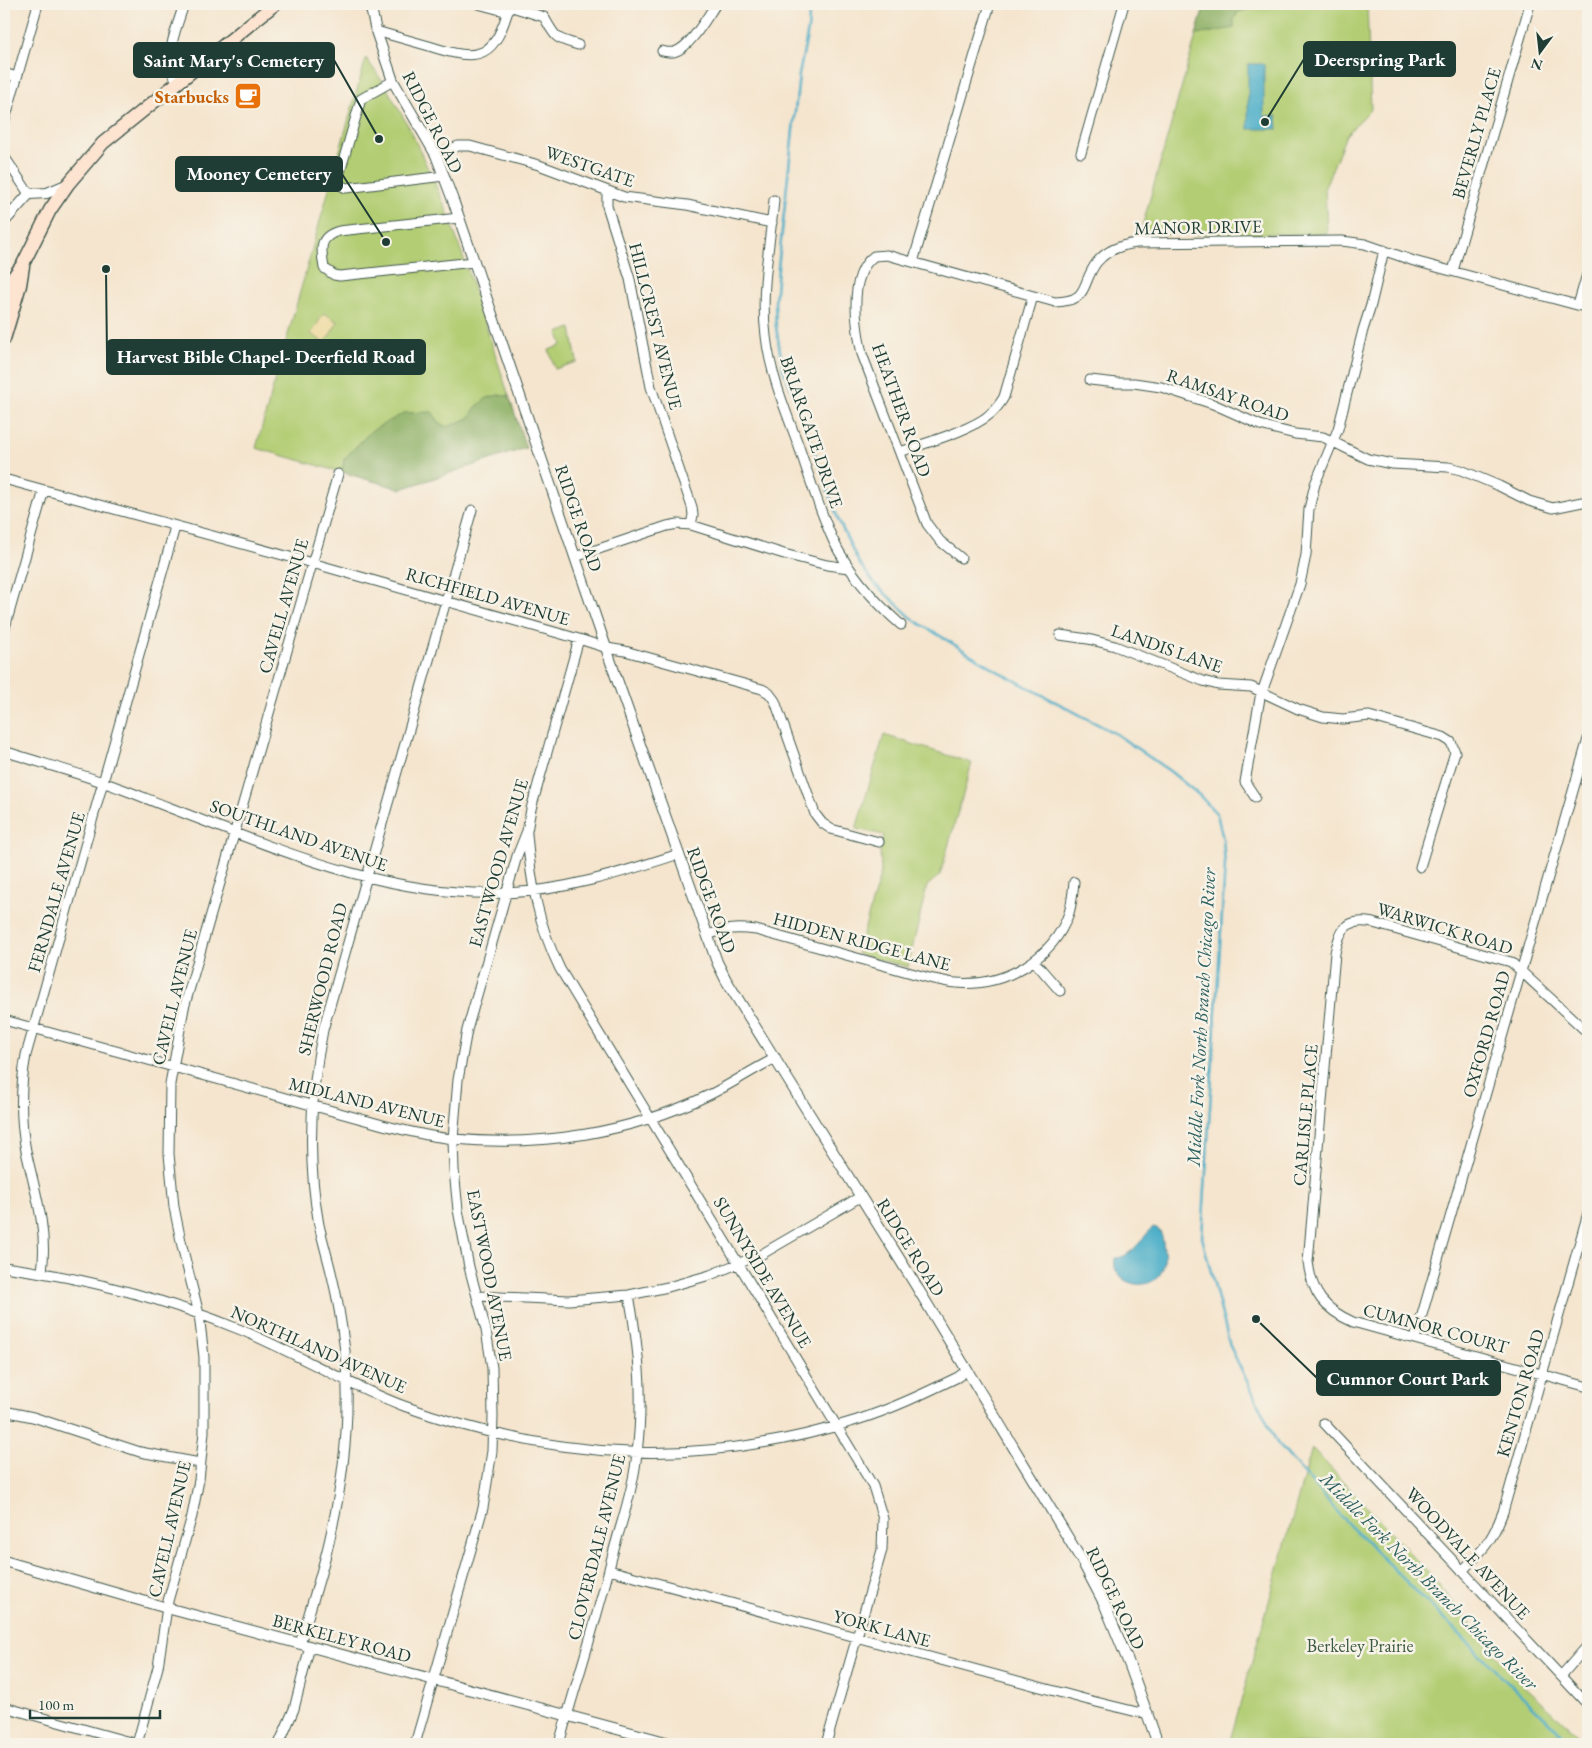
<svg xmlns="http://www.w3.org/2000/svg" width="1592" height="1748" font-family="'EB Garamond',serif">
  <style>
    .green { fill: #b2cd73; stroke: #688554 }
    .forest { fill: #8db065; stroke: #56764c }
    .sand { fill: #eeda9e; stroke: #868c69 }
    .water { fill: #49adc8; stroke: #34757e }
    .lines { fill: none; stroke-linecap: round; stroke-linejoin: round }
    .stream { stroke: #49adc8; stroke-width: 2.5 }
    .minor-casing { stroke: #3f564b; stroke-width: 11 }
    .tertiary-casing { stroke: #3f564b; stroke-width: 12 }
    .secondary-casing { stroke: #3f564b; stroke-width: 15 }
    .minor { stroke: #fff; stroke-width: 9 }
    .tertiary { stroke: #fff; stroke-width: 10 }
    .secondary { stroke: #fde4d1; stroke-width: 12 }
    .labels { text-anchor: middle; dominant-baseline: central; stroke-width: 5; stroke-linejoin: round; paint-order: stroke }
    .food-label { font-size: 18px; font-weight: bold; fill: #c56008; stroke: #f7f3e8; text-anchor: end }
    .street-label { font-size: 18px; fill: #1f3d34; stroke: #f7f3e8 }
    .park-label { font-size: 18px; fill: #3c5a41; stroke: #f7f3e8 }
    .water-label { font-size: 19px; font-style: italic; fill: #2c5f60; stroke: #f7f3e8 }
    .leader { fill: none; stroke: #1f3d34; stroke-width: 2 }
    .callout-dot { fill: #1f3d34; stroke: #f7f3e8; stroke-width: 2 }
    .callout { fill: #1f3d34; stroke: #1f3d34; stroke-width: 2 }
    .callout-label { font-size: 19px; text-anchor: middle; font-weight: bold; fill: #fff }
  </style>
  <rect width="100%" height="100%" fill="#f7f3e8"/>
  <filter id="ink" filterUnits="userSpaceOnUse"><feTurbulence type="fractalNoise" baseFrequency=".02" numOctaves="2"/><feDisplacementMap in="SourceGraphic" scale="10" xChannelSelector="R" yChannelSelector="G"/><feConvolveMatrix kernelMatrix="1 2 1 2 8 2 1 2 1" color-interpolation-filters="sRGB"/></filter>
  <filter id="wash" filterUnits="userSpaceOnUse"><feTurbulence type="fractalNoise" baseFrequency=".0096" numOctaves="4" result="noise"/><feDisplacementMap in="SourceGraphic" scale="20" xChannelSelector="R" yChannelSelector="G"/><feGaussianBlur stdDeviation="1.12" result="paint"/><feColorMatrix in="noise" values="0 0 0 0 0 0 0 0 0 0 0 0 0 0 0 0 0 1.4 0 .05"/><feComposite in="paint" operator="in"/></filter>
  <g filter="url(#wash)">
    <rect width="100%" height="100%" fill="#f5e5ce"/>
    <path class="green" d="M1205 4H1367L1371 109 1346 135 1325 187 1327 234H1140Z
      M366 58 385 85 410 129 445 206 465 262 526 448 401 489 256 448Z
      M571 328 577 362 555 369 549 350 562 345 558 333Z
      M884 735 972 763 940 875 927 886 908 967 857 954 881 872 880 849 884 835 856 829Z
      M1312 1448 1436 1581 1481 1637 1525 1687 1588 1744H1229Z"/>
    <path class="forest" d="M1205 4H1269L1238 12 1234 20V28L1196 35Z
      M498 395 509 396 526 448 401 489 342 472 344 459 371 431 404 413 432 412 440 423 447 427 469 418 476 407 487 398Z"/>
    <path class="sand" d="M324 313 338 322 325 343 311 334Z"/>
    <path class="water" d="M1248 64H1264V116H1277L1278 129H1248Z
      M1153 1227 1157 1228C1163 1234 1163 1242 1164 1250 1171 1299 1108 1290 1115 1258 1131 1258 1142 1238 1153 1227Z"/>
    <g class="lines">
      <path class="stream" d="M810 4 808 30 799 75 778 268 775 303 776 327 783 369 798 406 838 519 859 563 876 585 914 620 1001 673 1116 734 1171 772 1199 795 1217 814 1223 839 1225 865 1202 1237 1230 1346 1277 1443 1349 1525 1571 1744"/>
    </g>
  </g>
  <g filter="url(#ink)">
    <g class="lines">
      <g class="minor-casing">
        <path id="minor" d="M478 4 508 12
          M509 6 544 17C556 38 554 38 578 45
          M376 31C394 36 411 41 429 46 481 63 495 58 510 4
          M662 51C666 52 670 53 674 52 690 48 707 17 716 4
          M4 73 17 77
          M393 81 361 99 338 179 340 185 346 188 444 176
          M177 82C175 77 172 72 171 67 167 49 179 21 184 4
          M4 123 38 4
          M1081 153 1124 4
          M436 155 458 146H470L539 165 624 197 687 205 772 223
          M4 156 29 194
          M607 191V206L630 279 651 387 692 507 693 515 691 525
          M774 200C770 245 760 291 766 336 770 373 785 409 798 444 809 476 819 509 833 540 849 573 874 601 901 625
          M459 218 339 231C318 237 321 249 324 268L334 275 340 276 474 262
          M913 262 990 4
          M1453 271 1530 4
          M1578 305 1588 271
          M1090 380 1117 383H1134L1161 387 1213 404 1260 425 1295 434 1323 437 1368 459 1392 464 1448 467 1461 470 1499 486 1529 501 1553 508 1582 502
          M900 452C922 444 972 430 989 415 995 410 1000 404 1004 397L1033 296
          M4 479 312 563 579 639 607 648 625 651 762 689 769 693 775 701 815 814 822 823 831 829 879 842
          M575 557 667 526 678 524 691 525 784 554 827 565 849 568
          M961 558 940 541 927 524 862 354C856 326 848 275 874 256L887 255 1055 302C1091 301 1080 284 1097 262 1107 250 1121 245 1136 243L1342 241 1365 244 1414 261 1588 308
          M4 631 44 490
          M1060 635 1088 639 1115 646 1203 681 1218 685 1251 687 1298 709 1323 717 1343 719 1369 716 1443 737 1451 742 1455 752 1420 867
          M4 751C37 762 72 771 105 783 126 790 147 799 168 807 277 849 387 898 506 893 565 891 623 872 679 854
          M1255 797 1245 782 1260 698 1300 584 1306 555 1309 509 1315 484 1338 429 1363 330 1371 305 1384 250
          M527 834C531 884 538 924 560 969L873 1486 883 1519 882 1550 826 1744
          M708 935C725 928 739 928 756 930L933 979C941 980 949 983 956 983 1004 987 1053 959 1069 913 1072 903 1073 892 1074 882
          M1034 961 1060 991
          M4 1020 383 1125C407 1131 430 1137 454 1139 542 1147 630 1133 709 1095 732 1084 753 1069 776 1058
          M1588 1033 1511 962 1373 923C1347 918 1340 928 1335 953L1308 1262C1312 1294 1324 1309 1353 1322L1588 1387
          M4 1267C85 1278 164 1298 241 1330 296 1353 348 1385 404 1406 555 1461 703 1469 857 1420 892 1409 925 1393 958 1377L967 1370
          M42 1272C48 1229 35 1192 26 1151 20 1119 20 1087 26 1055L175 527
          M478 1296 569 1300 629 1295 668 1287 710 1275 762 1254 860 1197
          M1415 1339 1588 739
          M4 1411 33 1417 140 1452 200 1463
          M1324 1423 1588 1705
          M609 1570 1088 1700 1137 1712 1148 1713
          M1462 1571C1484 1549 1492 1541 1503 1512L1588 1213
          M300 1644C310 1609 322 1574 330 1538 344 1477 351 1413 345 1351 342 1326 338 1300 332 1276 328 1259 323 1242 319 1225 307 1159 310 1094 323 1030L472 510
          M1561 1676 1588 1645
          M4 1707 137 1744
          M137 1744 158 1667 168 1601 192 1516 199 1480 204 1432V1357L199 1314 182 1246 174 1207 169 1154 170 1084 184 1008 338 474
          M279 1744 294 1709 310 1646
          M415 1744 483 1508 492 1451 493 1416 492 1368 486 1330 469 1267 458 1210 454 1170 453 1139 458 1080 467 1030 517 856 527 831 531 809 579 639
          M559 1744C576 1683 596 1623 611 1561 619 1528 632 1496 636 1461 644 1402 640 1354 629 1295"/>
      </g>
      <g class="tertiary-casing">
        <path id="tertiary" d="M370 4 376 31 393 81 436 155 454 203 615 674 717 962 726 980 915 1284 1082 1561 1104 1603 1130 1666 1158 1744
          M4 222 29 194 47 193 68 184
          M4 1561 167 1608 673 1744"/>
      </g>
      <g class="secondary-casing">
        <path id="secondary" d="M4 304 11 280 23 264 50 210 68 184 103 143 275 4
          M4 339 20 285 23 266"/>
      </g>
      <use href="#minor" class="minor"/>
      <use href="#tertiary" class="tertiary"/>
      <use href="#secondary" class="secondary"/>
    </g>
  </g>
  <defs>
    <g id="cafe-square" transform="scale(1.4375)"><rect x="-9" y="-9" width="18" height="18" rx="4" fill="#e8710a" stroke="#f7f3e8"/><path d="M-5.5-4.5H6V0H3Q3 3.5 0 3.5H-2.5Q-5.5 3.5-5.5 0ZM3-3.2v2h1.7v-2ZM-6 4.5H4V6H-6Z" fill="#fff"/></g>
  </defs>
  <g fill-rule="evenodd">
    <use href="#cafe-square" x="248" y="96"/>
  </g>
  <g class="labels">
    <g class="food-label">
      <text x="229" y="96">Starbucks</text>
    </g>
    <g class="street-label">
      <text transform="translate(433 122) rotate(63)">RIDGE ROAD</text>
      <text transform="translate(1476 133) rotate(-74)">BEVERLY PLACE</text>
      <text transform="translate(590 166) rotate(19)">WESTGATE</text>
      <text transform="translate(1198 227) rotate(-1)">MANOR DRIVE</text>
      <text transform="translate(656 326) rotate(76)">HILLCREST AVENUE</text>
      <text transform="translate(1228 395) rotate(19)">RAMSAY ROAD</text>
      <text transform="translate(902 410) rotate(70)">HEATHER ROAD</text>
      <text transform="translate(812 432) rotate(71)">BRIARGATE DRIVE</text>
      <text transform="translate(579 518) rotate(71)">RIDGE ROAD</text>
      <text transform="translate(488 596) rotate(16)">RICHFIELD AVENUE</text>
      <text transform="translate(283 606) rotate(-74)">CAVELL AVENUE</text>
      <text transform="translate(1167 648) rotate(19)">LANDIS LANE</text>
      <text transform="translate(299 835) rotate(19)">SOUTHLAND AVENUE</text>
      <text transform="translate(498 863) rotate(-74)">EASTWOOD AVENUE</text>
      <text transform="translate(56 892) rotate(-74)">FERNDALE AVENUE</text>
      <text transform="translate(712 900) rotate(70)">RIDGE ROAD</text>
      <text transform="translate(1445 928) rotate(17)">WARWICK ROAD</text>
      <text transform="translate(862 941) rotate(15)">HIDDEN RIDGE LANE</text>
      <text transform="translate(322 979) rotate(-76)">SHERWOOD ROAD</text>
      <text transform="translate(174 997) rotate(-76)">CAVELL AVENUE</text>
      <text transform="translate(1486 1034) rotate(-74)">OXFORD ROAD</text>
      <text transform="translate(367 1102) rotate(14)">MIDLAND AVENUE</text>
      <text transform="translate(1305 1115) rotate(-85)">CARLISLE PLACE</text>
      <text transform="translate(911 1247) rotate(58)">RIDGE ROAD</text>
      <text transform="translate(763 1272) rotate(59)">SUNNYSIDE AVENUE</text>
      <text transform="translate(490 1275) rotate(79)">EASTWOOD AVENUE</text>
      <text transform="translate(1436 1328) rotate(15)">CUMNOR COURT</text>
      <text transform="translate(319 1349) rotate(24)">NORTHLAND AVENUE</text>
      <text transform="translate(1520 1393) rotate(-74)">KENTON ROAD</text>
      <text transform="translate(169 1529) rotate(-77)">CAVELL AVENUE</text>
      <text transform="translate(596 1547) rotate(-76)">CLOVERDALE AVENUE</text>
      <text transform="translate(1468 1553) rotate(47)">WOODVALE AVENUE</text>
      <text transform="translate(1116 1598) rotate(64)">RIDGE ROAD</text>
      <text transform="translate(882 1628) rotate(15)">YORK LANE</text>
      <text transform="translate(342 1638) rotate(15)">BERKELEY ROAD</text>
    </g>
    <g class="park-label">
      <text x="1360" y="1645">Berkeley Prairie</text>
    </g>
    <g class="water-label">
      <text transform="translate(1201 1017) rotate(-87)">Middle Fork North Branch Chicago River</text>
      <text transform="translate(1429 1581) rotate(45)">Middle Fork North Branch Chicago River</text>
    </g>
  </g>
  <path class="leader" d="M1265 122L1304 59M379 139L334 60M386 242L342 174M106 269L107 357M1256 1319L1317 1378"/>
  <g class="callout-dot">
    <circle cx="1265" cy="122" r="5"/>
    <circle cx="379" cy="139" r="5"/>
    <circle cx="386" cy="242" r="5"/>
    <circle cx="106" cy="269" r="5"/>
    <circle cx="1256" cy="1319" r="5"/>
  </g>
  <g class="callout">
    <rect x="1304" y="42" width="151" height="34" rx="5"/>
    <rect x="134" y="43" width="200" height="34" rx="5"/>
    <rect x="176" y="157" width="166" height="34" rx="5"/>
    <rect x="107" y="340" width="318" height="34" rx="5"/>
    <rect x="1317" y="1361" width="183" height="34" rx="5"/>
  </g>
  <g class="callout-label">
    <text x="1380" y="66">Deerspring Park</text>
    <text x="234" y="67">Saint Mary's Cemetery</text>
    <text x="259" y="180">Mooney Cemetery</text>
    <text x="266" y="363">Harvest Bible Chapel- Deerfield Road</text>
    <text x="1408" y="1385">Cumnor Court Park</text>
  </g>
  <rect width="1592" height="1748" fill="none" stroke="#f7f3e8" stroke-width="20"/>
  <g transform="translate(1540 52) rotate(195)" stroke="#f7f3e8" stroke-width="4" paint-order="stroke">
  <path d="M0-4L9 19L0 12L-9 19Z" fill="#1f3d34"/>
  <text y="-8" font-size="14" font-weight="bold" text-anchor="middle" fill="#1f3d34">N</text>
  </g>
  <path d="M30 1710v8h130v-8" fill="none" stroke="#1f3d34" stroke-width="2.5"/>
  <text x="38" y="1710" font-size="15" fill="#1f3d34" stroke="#f7f3e8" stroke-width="4" paint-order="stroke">100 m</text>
</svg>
